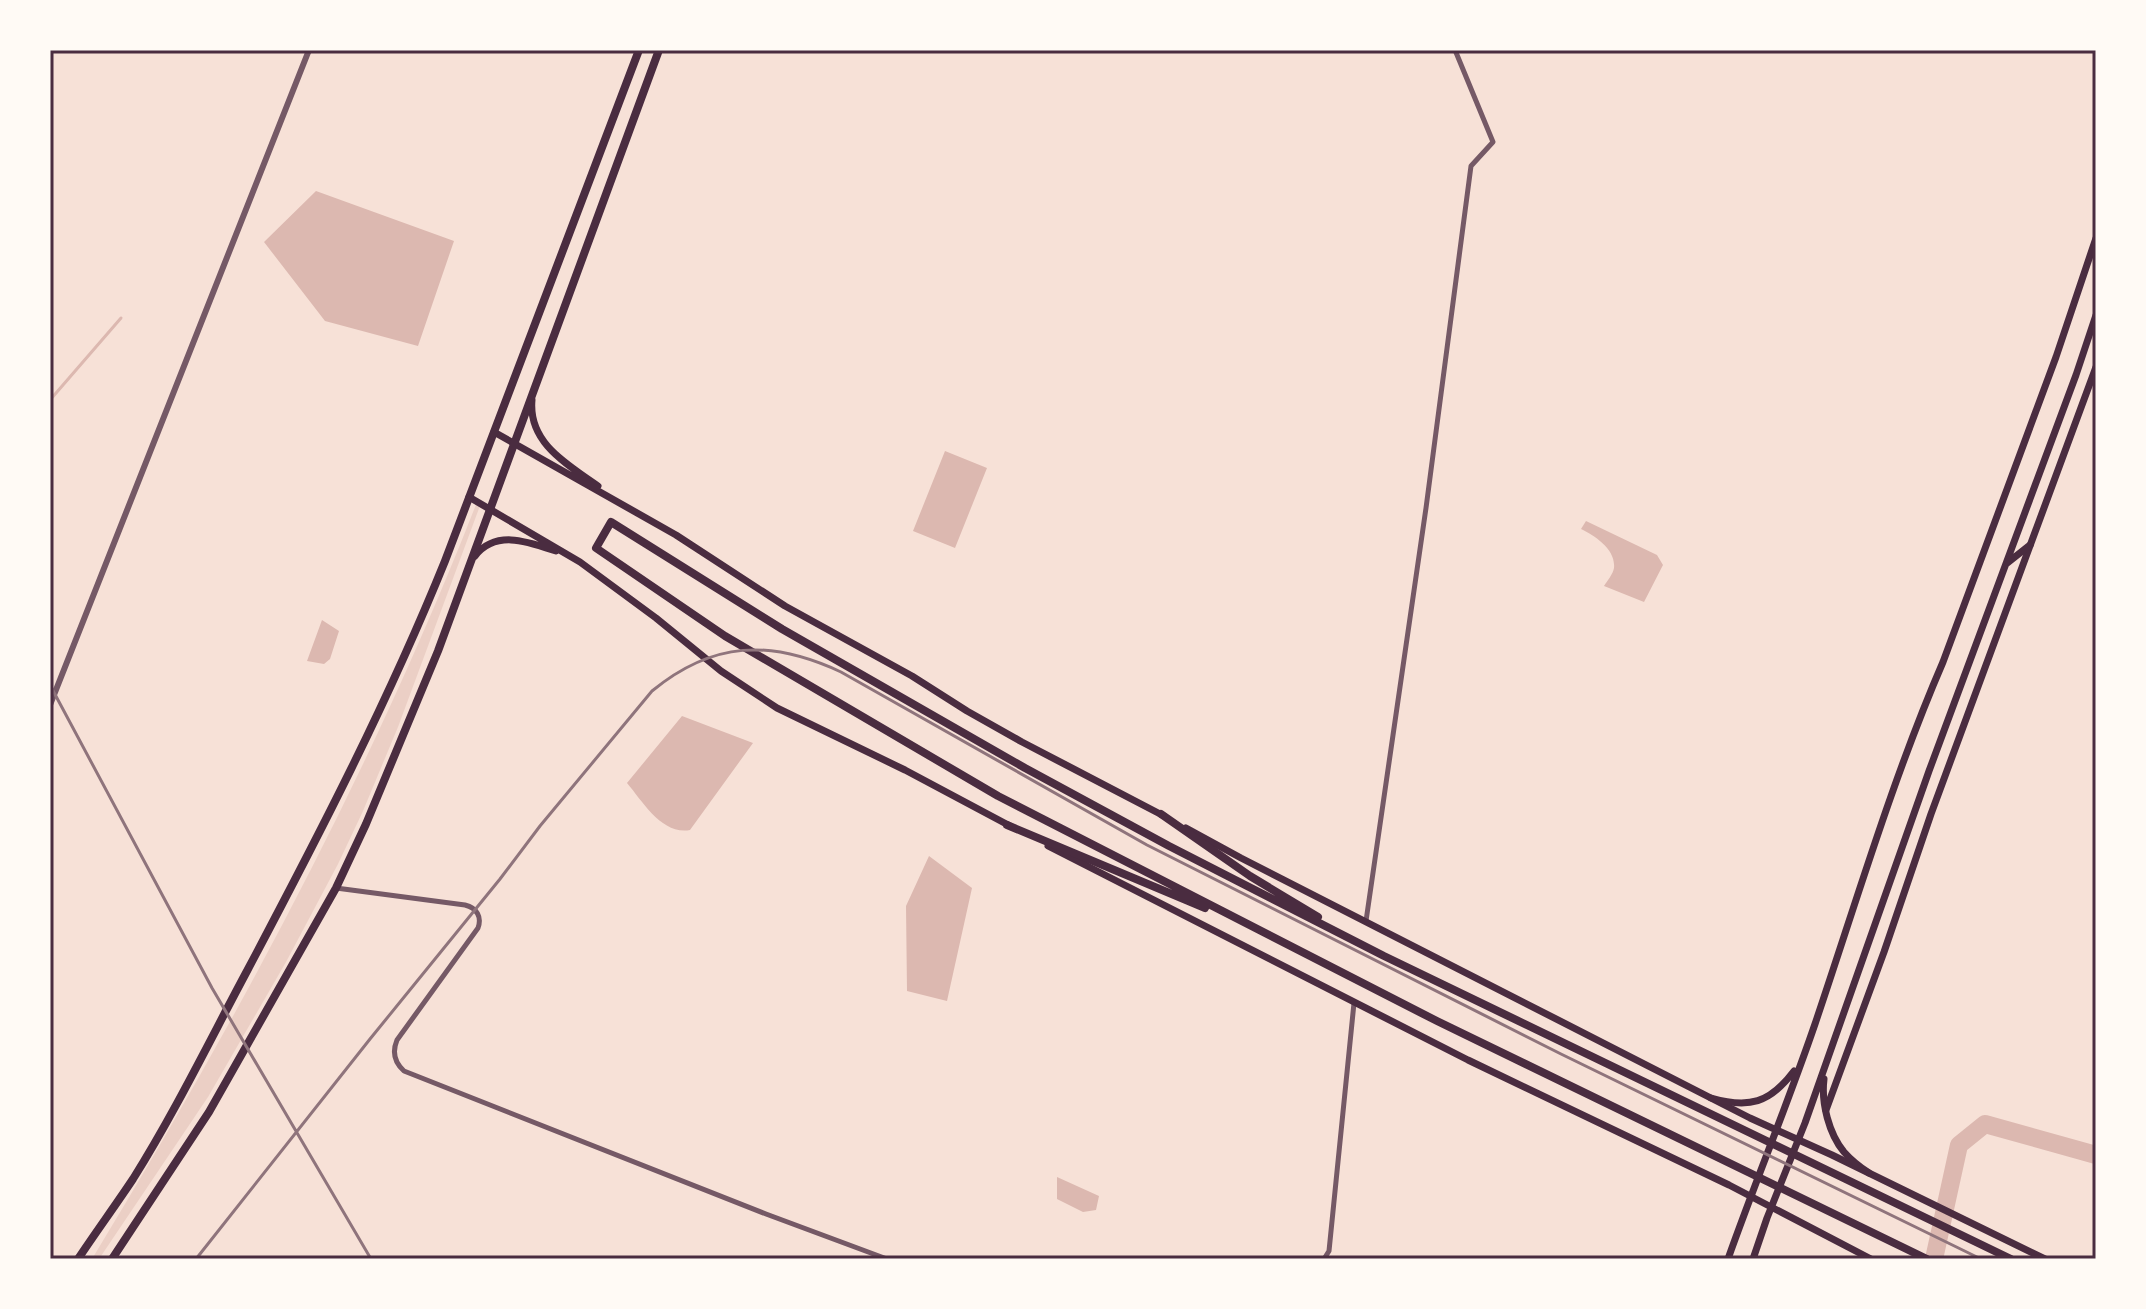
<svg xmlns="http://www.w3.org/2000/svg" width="2146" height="1309" font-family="'Fira Sans Condensed',sans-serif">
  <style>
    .green { fill: #ebcfc5 }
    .water { fill: #dcb8b0 }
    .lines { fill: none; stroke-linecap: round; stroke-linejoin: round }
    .stream { stroke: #dcb8b0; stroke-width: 3 }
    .river { stroke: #dcb8b0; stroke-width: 18 }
    .minor { stroke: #755966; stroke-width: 5 }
    .tertiary { stroke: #755966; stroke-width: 6 }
    .secondary { stroke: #4a2c40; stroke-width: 7 }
    .primary { stroke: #4a2c40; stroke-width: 7 }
    .trunk { stroke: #4a2c40; stroke-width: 8 }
    .rail { stroke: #8f747c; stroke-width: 3 }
    .neatline { fill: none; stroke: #4a2c40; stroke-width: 3 }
  </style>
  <rect width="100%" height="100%" fill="#f7e1d7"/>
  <path class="green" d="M477 502 481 503 398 727 363 811 338 864 286 962 208 1097 99 1259H92C239 1017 374 766 477 502Z"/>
  <path class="water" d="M316 191 454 241 418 346 325 321 264 242Z
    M945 451 987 468 955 548 913 531Z
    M1586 521 1657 555 1663 565 1644 602 1604 586C1607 581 1613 574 1614 568 1616 549 1595 536 1581 529Z
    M322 620 339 631 330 659 324 664 307 661Z
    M682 716 753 743 690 830C662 835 643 802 627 783Z
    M929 856 972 888 947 1001 907 991 906 906Z
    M1057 1177 1099 1196 1096 1210 1083 1212 1057 1199Z"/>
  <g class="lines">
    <path class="stream" d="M50 400 121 318"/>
    <path class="river" d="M1934 1259 1959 1145 1985 1124 2096 1155"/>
    <path class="minor" d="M336 888 465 905C477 908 482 917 478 928L397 1040C392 1052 394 1062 404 1071L766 1214 887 1259
      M1366 921 1426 508 1471 166 1493 142 1455 50
      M1324 1259 1329 1251 1354 1003"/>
    <path class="tertiary" d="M50 705 309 50"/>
    <path class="secondary" d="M532 400C528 443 567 464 598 486
      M494 432 676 535 785 606 912 676 967 711 1022 742 1164 816
      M469 497 580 562 656 618 721 671 777 708 905 770 1012 827
      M475 556C496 529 529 542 556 551
      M1186 828 1241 858 1750 1118 1832 1155 2045 1259
      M1048 846 1468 1060 1729 1185 1871 1259
      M1826 1110 1884 952 1931 814 2096 367"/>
    <path class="primary" d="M2006 564 2030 545
      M1824 1079C1821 1103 1829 1134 1844 1152 1851 1160 1860 1167 1869 1173
      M1711 1098C1749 1109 1770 1103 1794 1071
      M1728 1259C1756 1180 1788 1103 1815 1024 1856 903 1892 780 1943 662L2056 357 2096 238
      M1753 1259 1767 1218 1805 1123 1929 771 2076 375 2096 315"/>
    <path class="trunk" d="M1161 814 1250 876 1318 917
      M1007 825 1205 908
      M78 1259C96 1232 115 1206 133 1179 175 1112 210 1040 247 971 318 837 388 702 445 561L639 50
      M112 1259 209 1112 336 888 366 824 438 651 659 50
      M1927 1259 1437 1021 998 796 725 636 596 548 611 522 782 629 1025 768 1169 846 1384 956 2011 1259"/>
    <path class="rail" d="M50 685 212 988 371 1259
      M196 1259 370 1039 500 879 540 826 652 691C713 641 770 639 841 672L1147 845 1561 1054 1981 1259"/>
  </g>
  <rect width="2146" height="1309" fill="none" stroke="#fffaf5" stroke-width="104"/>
  <rect x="52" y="52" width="2042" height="1205" class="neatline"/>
</svg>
